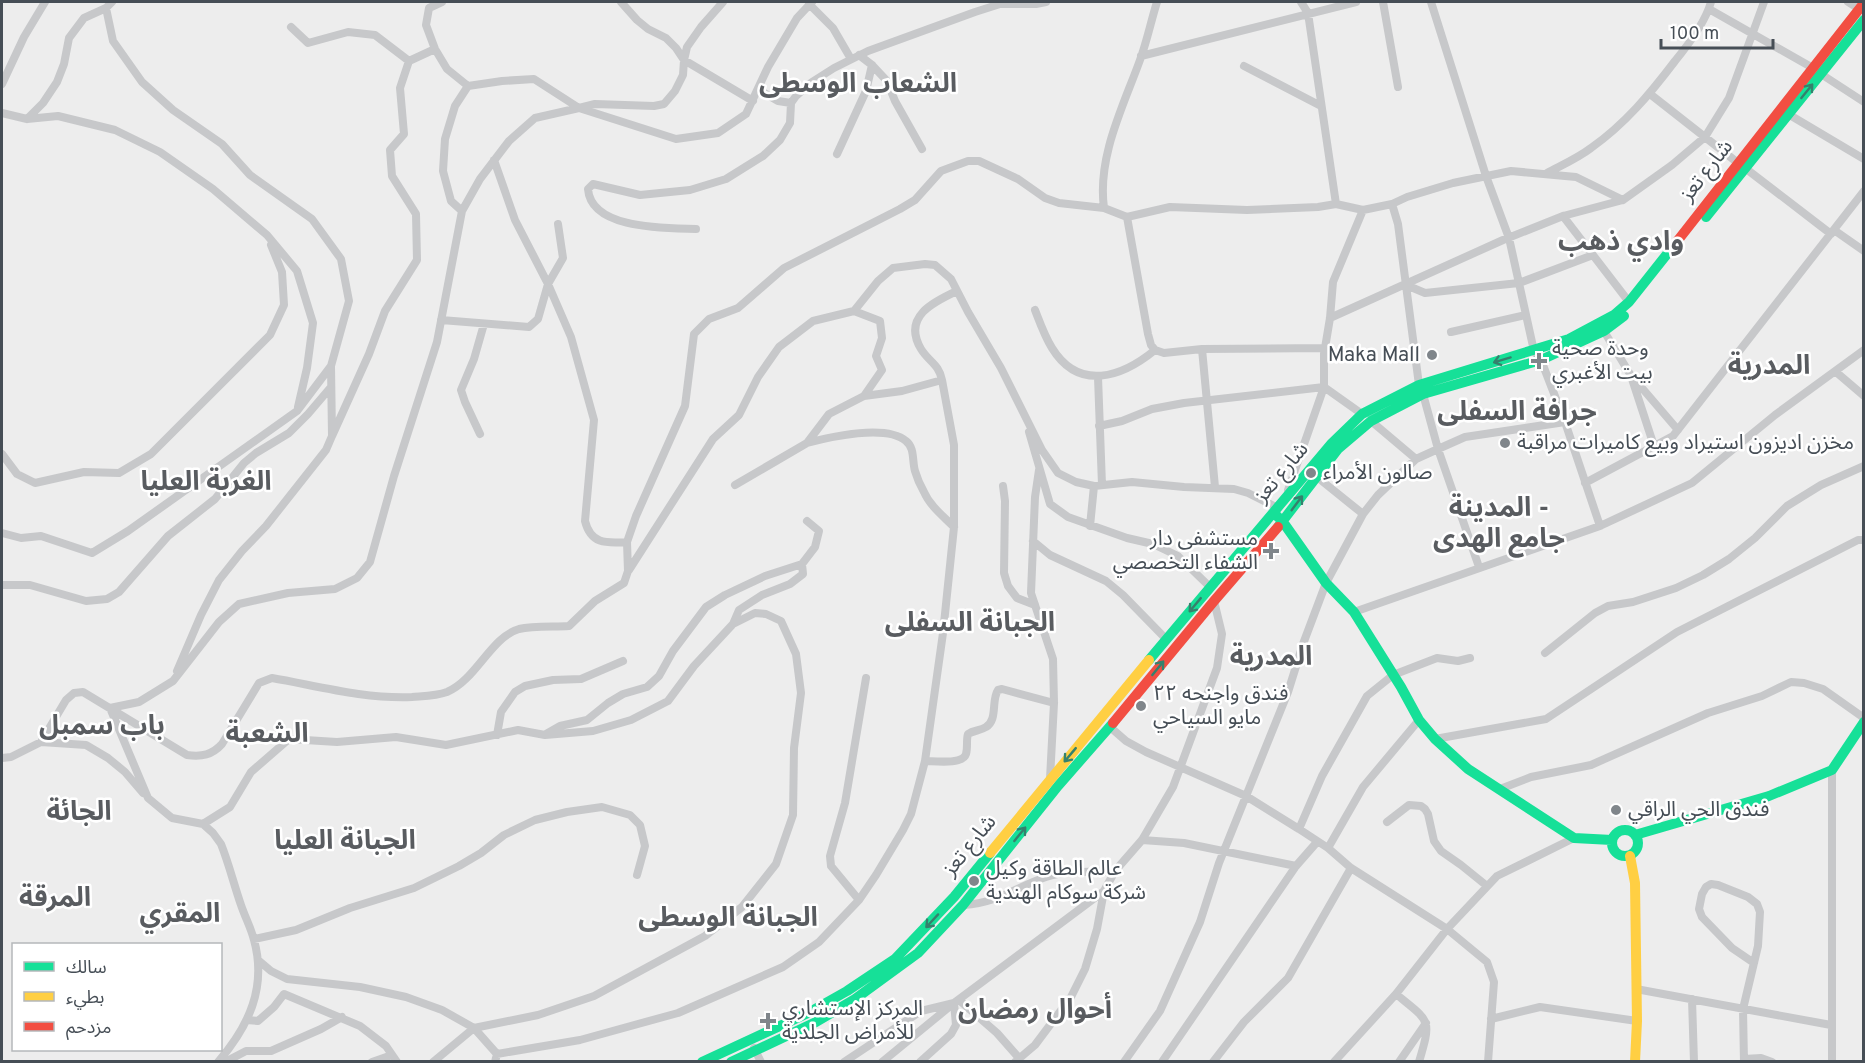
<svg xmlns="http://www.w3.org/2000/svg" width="1865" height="1063" font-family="Overpass,'Noto Sans Arabic',sans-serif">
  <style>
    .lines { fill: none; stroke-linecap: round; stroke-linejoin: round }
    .street { stroke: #c7c8ca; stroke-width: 8 }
    .fast { stroke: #16e098; stroke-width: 10 }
    .slow { stroke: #ffcf43; stroke-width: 10 }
    .jam { stroke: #f24e42; stroke-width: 10 }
    .oneway { stroke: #35816d }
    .poi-dot { fill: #80868b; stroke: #fff; stroke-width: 2 }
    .labels { text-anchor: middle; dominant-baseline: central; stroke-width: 5; stroke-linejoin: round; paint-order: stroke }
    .street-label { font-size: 21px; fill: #464e56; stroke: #fff }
    .poi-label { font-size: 21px; fill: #464e56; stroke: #fff; text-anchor: start }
    .district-label { font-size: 27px; font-weight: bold; fill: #595c60; stroke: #fff }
  </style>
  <rect width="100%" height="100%" fill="#ededed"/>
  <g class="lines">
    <path class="street" d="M442 2 429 8 426 25 435 49 447 69 468 86
      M621 2 637 20 648 29 666 38 676 48 684 60 753 101
      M1301 2 1308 13 1336 204
      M1383 2 1398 87
      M1431 2 1486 176 1509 238 1534 351 1541 360 1565 422 1600 526
      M1848 2 1859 9
      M809 4 833 28 851 59
      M1709 9 1813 68
      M291 27 308 43 348 32 375 35 409 61 435 49
      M859 55 872 65 887 81 895 101 922 149
      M1141 56 1356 2
      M1244 66 1321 106
      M1821 74 1864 102
      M2 84 24 37 45 2
      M759 90 778 101 791 103
      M1650 94 1738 163
      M2 113 27 119 58 116 115 130 160 152 213 189 267 235 297 271 313 323 307 368 298 407
      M1788 114 1864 159
      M27 119 43 103 57 82 64 64 69 38 84 18 106 8
      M837 154 866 91 872 65
      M494 160 515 220 548 284 571 337 594 420 585 521C591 545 607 543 627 542
      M1745 168 1831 234
      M1547 173C1562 165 1578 158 1591 148 1625 124 1650 94 1675 61 1689 44 1705 23 1711 2
      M1392 204 1398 224 1419 385 1423 394 1438 449 1479 567
      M1104 208C1097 157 1123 107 1140 60 1147 41 1151 21 1157 2
      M462 211 451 201 443 171 445 139 455 106 468 86 502 81 534 79 579 108 595 104 654 106 664 104 675 91 683 75 684 60 687 47 701 27 723 2
      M1563 216 1629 302
      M1127 217 1148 334 1151 345 1155 350 1164 353 1202 349 1325 348
      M696 229C667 228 591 230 588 189L593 184 640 195 690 190 726 179 763 156 780 140 790 123 791 103 796 96 812 82 834 68 868 51 975 12 1000 4H1036L1046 2
      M1834 230 1864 251
      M1406 285 1425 293 1519 283 1593 255
      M1035 310C1040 323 1045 337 1052 348 1079 392 1122 377 1155 350
      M854 311 878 281 893 268 925 264 935 265 951 279 968 312 1001 368 1042 450 1058 473 1076 482 1094 486 1132 482 1184 487 1234 489 1248 493 1278 508
      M1330 318 1503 240 1563 216 1623 200 1672 165 1705 137 1729 98 1764 2
      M441 320 529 327 538 319 548 284 563 258 558 224
      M1602 328 1630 374 1678 430
      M1451 332 1526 315
      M1202 349 1215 487
      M1836 372 1864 396
      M1098 377 1102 485
      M1632 379 1654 446
      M1371 421 1416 459
      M1099 426 1122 421 1152 409 1184 403 1324 387 1362 414
      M1029 432 1050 504 1068 517 1127 538 1153 544 1178 556 1210 587
      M480 434 465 402 461 390 474 359 484 324
      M332 436 369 354 385 311 417 260 416 214 392 176 390 150 404 134 400 88 409 61
      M807 443C830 437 886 424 906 441 915 448 912 461 915 471 917 478 920 485 924 492 930 506 943 516 954 527
      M2 454 17 474 35 483 84 472 119 473 151 454 270 335 284 305 282 272 271 245
      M1039 470 1035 497 1031 593 1053 659 1054 703 1050 779
      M1317 477 1363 514
      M1585 483 1673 436 1864 191
      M735 485 807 443 829 414 864 396 902 391 942 380
      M1003 486 1005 501 1004 573 1008 586 1017 598 1035 605
      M1288 490 1324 387V354L1330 318 1333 282 1363 210
      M1090 526 1094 486
      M2 533 21 538 41 536 92 553 128 531 297 411 331 366 349 301 341 259 312 219 250 175 222 144 173 110 142 82 113 41 106 8 112 2
      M1033 541 1050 555 1106 581 1123 595 1166 639
      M629 570 713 439 739 415 758 377 779 347 813 321 854 311 880 321 882 338 876 356 882 370 864 396
      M2 585H30L86 601 107 599 119 592 168 536 215 499 244 463 256 453 289 433 308 414 331 387
      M1354 612 1600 526 1692 483 1775 415 1864 350
      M733 624 739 610 762 595 790 584 803 574 802 564
      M1545 653 1595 613 1608 606 1633 602 1676 588 1703 575 1729 559 1755 538 1787 506 1821 485 1864 466
      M177 671 201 615 219 580 242 551 266 526 326 450 332 436 331 366
      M1110 727 1126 741 1146 752 1246 796 1299 829 1328 848 1351 868 1447 929 1487 962 1494 982 1488 1062
      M546 734 560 726 587 720 608 703 623 694 647 687 659 676 673 651 706 607 725 595 765 576 802 564 815 547 819 531 807 521
      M497 735 501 712 515 692 525 686 553 680 581 679 623 661
      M1435 739 1546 719 1677 632 1858 540H1864
      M41 742 66 700 74 693 83 692 187 755C202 757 212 755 222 744L259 683 272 678C318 686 364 699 412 697 424 696 436 696 447 692 476 680 491 637 519 629 533 626 554 627 569 626L595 601 624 583 628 571 627 542 636 516 685 406 694 334 709 319 738 308 784 268 900 209 915 200 941 171 968 161H979L1018 179 1045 198 1059 203 1104 208 1127 217 1170 207 1247 210 1318 207 1336 204 1363 210 1392 204 1407 197 1453 183 1511 171 1576 177 1623 200
      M2 758 11 757 41 742 86 745 108 758 125 772 143 793
      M925 761C934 761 963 765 966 754 968 747 966 740 968 734 974 730 980 731 986 727 998 720 991 700 998 690L1002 689 1054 703
      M1832 770V1062
      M1500 789 1531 777 1591 765 1708 713 1762 696 1791 682 1804 683 1823 689 1864 718
      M1387 822 1409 805 1421 806 1425 809 1428 814 1434 841 1441 851 1461 865 1487 886
      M203 824 230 807 251 772 289 739 337 742 396 737 446 745 518 730 545 735 593 731 631 720 668 701 694 666 733 624 755 613 766 614 781 621 796 654 801 693 794 748 793 815 776 864 742 907 705 936 594 996 538 1015 474 1028 433 1062
      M1299 829 1322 776 1367 696 1393 675 1437 658 1458 661 1470 658
      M1142 840 1184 843 1296 866
      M1328 848 1363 787 1419 720
      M859 900 831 866 830 856 845 803 866 678
      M964 905C998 903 1016 887 1046 877 1067 870 1093 872 1115 871
      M254 939 296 930 350 908 414 888 459 866 481 853 504 835 535 820 567 812 602 807 630 815 640 825 645 846 637 875
      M258 960 271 971 287 979 360 987 406 997 442 1010 474 1028 497 1054 495 1062
      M1636 989 1831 1025
      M1396 994C1430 1022 1432 1018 1419 1062
      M1692 999 1694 1062
      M959 1000 997 1033 1019 1058
      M1491 1019 1540 1007 1637 1021
      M247 1020 258 1021 274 1007 284 994 360 1026 386 1046 397 1062
      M754 1048 761 1062
      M497 1054 580 1040 678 1013 783 967 819 942 859 900 876 875 903 830 911 814 925 761 943 633 954 527V445L942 380C939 364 929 362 921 349 902 317 933 302 957 291
      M1744 1059 1761 1058 1772 1062
      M218 1062C249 1026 267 987 254 940 251 928 245 917 241 905 234 885 229 864 221 844L213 833 203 824 172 818 148 798 110 708 139 702 173 681 219 622 239 604 288 593 335 589 357 578 370 562 394 476 437 342 462 211 480 179 509 141 535 118 579 108 676 139 718 133 746 114 768 67 797 18 812 2
      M225 1062 246 1051H271L321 1029 342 1017
      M372 1062 392 1055
      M844 1062 921 1011 954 1003 956 1025 951 1034 920 1062
      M882 1062 954 1003 1104 891
      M1015 1062 1035 1045 1071 997 1085 969 1097 929 1104 891 1115 871 1142 840 1173 787 1217 668 1222 634 1214 601
      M1124 1062 1160 1011 1200 922 1219 863 1288 692 1303 644 1326 583 1363 514 1378 495 1416 459 1438 449 1465 437 1565 422
      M1162 1062 1296 866 1317 842
      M1213 1062 1244 1022 1288 978 1351 868
      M1334 1062 1396 994 1447 929 1497 876 1574 838
      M1399 1062 1426 1023
      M1744 1062 1743 1009 1758 946 1760 912 1757 904 1748 897 1718 885 1711 884 1706 887 1702 894 1699 909 1702 917 1732 948 1754 963"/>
    <path class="fast" d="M1706 217 1864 20
      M1274 513 1283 522 1326 583 1354 612 1401 687 1419 720 1435 739 1468 769 1574 838 1612 840
      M1278 527 1338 449 1371 421 1423 394 1541 360 1604 331 1624 316
      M1149 660 1332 443 1362 414 1419 385 1569 339 1614 315 1629 302 1675 244
      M1612 843a13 13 0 1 1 26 0a13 13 0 1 1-26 0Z
      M1635 835 1769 796 1832 770 1864 722
      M702 1062 808 1013 847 991 895 959 954 897 990 853
      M731 1062 816 1022 855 999 918 953 963 905 1058 786 1113 723"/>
    <path class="slow" d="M990 853 1149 660
      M1630 856 1635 883 1637 1021 1635 1062"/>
    <path class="jam" d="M1675 244 1864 3
      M1113 723 1214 601 1278 527"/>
  </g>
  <defs><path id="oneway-shaft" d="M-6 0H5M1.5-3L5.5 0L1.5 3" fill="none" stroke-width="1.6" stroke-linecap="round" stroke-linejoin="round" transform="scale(1.5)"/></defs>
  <g class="oneway">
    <use href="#oneway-shaft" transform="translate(1807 91) rotate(-51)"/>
    <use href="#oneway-shaft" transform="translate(1502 360) rotate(163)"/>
    <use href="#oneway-shaft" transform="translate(1297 503) rotate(-53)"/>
    <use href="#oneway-shaft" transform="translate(1195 605) rotate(130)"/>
    <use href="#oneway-shaft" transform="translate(1158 668) rotate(-51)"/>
    <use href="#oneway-shaft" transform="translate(1070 755) rotate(130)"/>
    <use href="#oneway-shaft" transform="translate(1020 834) rotate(-51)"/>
    <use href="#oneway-shaft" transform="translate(932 921) rotate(133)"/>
  </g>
  <g class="poi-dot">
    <circle cx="1432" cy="355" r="6"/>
    <path d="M1536 352h6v6h6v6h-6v6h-6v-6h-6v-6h6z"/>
    <circle cx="1505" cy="443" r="6"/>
    <circle cx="1311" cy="473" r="6"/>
    <path d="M1268 542h6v6h6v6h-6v6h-6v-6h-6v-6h6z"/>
    <circle cx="1141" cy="706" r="6"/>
    <circle cx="1616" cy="810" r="6"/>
    <circle cx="974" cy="881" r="6"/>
    <path d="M765 1012h6v6h6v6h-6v6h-6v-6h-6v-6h6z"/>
  </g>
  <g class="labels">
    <g class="street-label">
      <text transform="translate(1707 171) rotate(-52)">شارع تعز</text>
      <text transform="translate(1282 473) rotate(-50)">شارع تعز</text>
      <text transform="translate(970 846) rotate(-51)">شارع تعز</text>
    </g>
    <g class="poi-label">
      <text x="1552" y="349">وحدة صحية<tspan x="1552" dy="24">بيت الأغبري</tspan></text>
      <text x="1420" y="355" text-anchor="end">Maka Mall</text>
      <text x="1517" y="443">مخزن اديزون استيراد وبيع كاميرات مراقبة</text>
      <text x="1323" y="473">صالون الأمراء</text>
      <text x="1258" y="539" text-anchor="end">مستشفى دار<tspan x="1258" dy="24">الشفاء التخصصي</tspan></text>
      <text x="1153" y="694">فندق واجنحه ٢٢<tspan x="1153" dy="24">مايو السياحي</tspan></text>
      <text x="1628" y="810">فندق الحي الراقي</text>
      <text x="986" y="869">عالم الطاقة وكيل<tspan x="986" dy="24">شركة سوكام الهندية</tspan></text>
      <text x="782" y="1009">المركز الإستشاري<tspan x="782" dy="24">للأمراض الجلدية</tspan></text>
    </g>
    <g class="district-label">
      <text x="858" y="85">الشعاب الوسطى</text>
      <text x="1621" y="243">وادي ذهب</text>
      <text x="1769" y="367">المدرية</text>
      <text x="1517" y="413">جرافة السفلى</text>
      <text x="206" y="483">الغربة العليا</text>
      <text x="1499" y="509">المدينة -<tspan x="1499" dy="31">جامع الهدى</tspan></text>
      <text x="970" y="624">الجبانة السفلى</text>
      <text x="1271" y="658">المدرية</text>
      <text x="102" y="727">باب سمبل</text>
      <text x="267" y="735">الشعبة</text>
      <text x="79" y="813">الجائة</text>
      <text x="345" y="842">الجبانة العليا</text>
      <text x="55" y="899">المرقة</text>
      <text x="180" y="915">المقري</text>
      <text x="728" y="919">الجبانة الوسطى</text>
      <text x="1035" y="1011">أحوال رمضان</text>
    </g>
  </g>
  <rect width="1865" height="1063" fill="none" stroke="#464e56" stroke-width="6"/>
  <rect x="12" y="943" width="210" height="108" fill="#ffffff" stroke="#b5b8bb" stroke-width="1.5"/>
  <rect x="24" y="962" width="30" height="9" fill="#16e098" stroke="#b5b8bb" stroke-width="1.5"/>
  <text x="66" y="973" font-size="18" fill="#464e56">سالك</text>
  <rect x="24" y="992" width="30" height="9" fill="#ffcf43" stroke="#b5b8bb" stroke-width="1.5"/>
  <text x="66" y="1003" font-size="18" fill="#464e56">بطيء</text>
  <rect x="24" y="1022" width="30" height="9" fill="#f24e42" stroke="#b5b8bb" stroke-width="1.5"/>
  <text x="66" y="1033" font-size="18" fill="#464e56">مزدحم</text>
  <path d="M1661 39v9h112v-9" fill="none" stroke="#464e56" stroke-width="3"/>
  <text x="1670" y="39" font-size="18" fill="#464e56" stroke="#ffffff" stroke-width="4.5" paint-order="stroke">100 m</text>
</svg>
